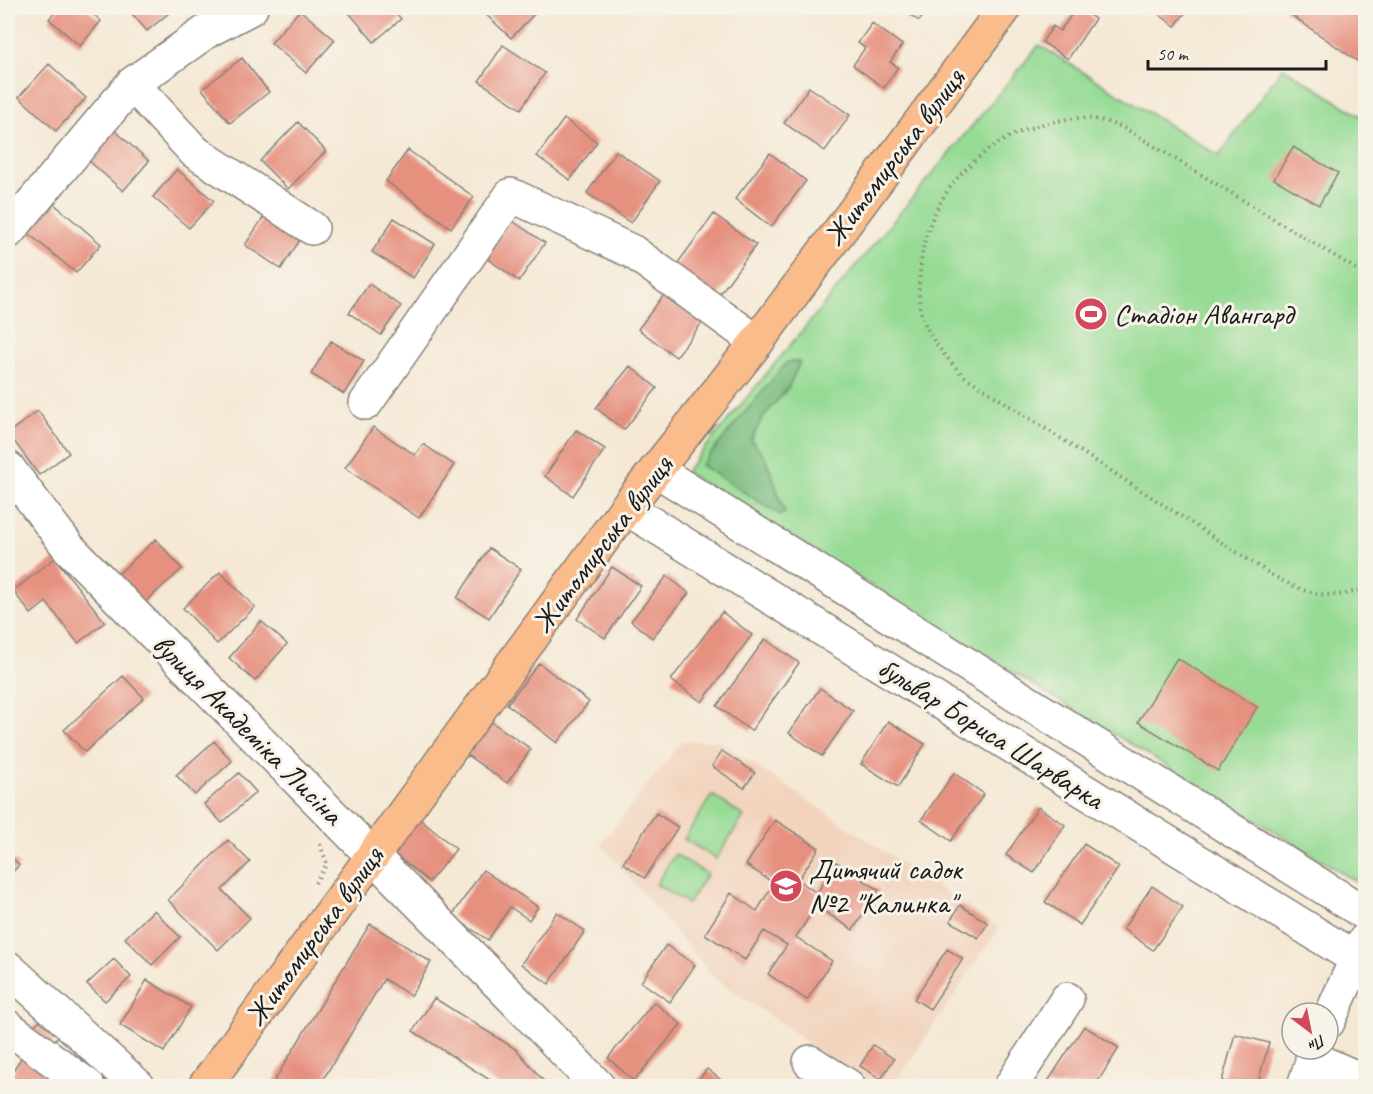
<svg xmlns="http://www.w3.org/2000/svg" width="1373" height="1094" font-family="Caveat,sans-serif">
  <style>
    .built { fill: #f2d4be }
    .green { fill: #96db94; stroke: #597c58; stroke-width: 1.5 }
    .forest { fill: #78bb7e; stroke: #4a6c4d; stroke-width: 1.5 }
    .building { fill: #e6907f }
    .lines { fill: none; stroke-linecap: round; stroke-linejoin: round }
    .minor-casing { stroke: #888279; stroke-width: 36 }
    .major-casing { stroke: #888279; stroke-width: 36 }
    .path { stroke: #888279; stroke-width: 4; stroke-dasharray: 1.5 4.5; stroke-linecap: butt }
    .minor { stroke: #fff; stroke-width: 33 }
    .major { stroke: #fabc8b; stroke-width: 33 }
    .labels { text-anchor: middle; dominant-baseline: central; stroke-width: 6; stroke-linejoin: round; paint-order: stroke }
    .street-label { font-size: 30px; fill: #1c1c1c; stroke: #f7f3e8 }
    .poi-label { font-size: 30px; fill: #1c1c1c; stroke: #f7f3e8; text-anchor: start }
  </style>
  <rect width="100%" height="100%" fill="#f7f3e8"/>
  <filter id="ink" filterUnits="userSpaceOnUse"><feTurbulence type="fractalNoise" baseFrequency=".0167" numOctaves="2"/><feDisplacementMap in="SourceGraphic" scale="12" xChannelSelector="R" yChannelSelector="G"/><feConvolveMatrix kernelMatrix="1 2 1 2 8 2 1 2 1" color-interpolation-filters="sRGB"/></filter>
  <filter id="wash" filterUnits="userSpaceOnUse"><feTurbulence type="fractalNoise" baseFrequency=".008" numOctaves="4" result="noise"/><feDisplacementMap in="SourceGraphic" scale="24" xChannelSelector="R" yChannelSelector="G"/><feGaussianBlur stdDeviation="1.35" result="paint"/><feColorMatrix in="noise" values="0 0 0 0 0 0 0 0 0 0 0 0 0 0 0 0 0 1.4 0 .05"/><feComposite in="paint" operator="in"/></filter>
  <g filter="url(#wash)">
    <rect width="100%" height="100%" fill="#f5e9d6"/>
    <path class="built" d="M682 741H719L999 928 893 1086H859L795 1033 715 979 601 844Z"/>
    <path class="green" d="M1039 45 1219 156 1283 67 1365 119V887L685 472Z
      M712 795 744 816 716 859 684 839Z
      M675 854 707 874 688 904 656 884Z"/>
    <path class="forest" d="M787 362H800L788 388 763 417 751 440 766 458 785 513 780 515 701 465Z"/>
    <g id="blocks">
      <path class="building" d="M59 8H86L101 21 80 46 49 19Z
        M127 8H175L147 31Z
        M345 8H392L401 19 374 42Z
        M479 8H540L511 38Z
        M900 8H929L919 21Z
        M1076 8H1079L1095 19 1068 59 1042 42 1053 26 1060 31Z
        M1150 8H1189L1175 26Z
        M1285 8H1352L1366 17V67L1284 10Z
        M300 10 335 40 306 73 271 43Z
        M872 23 902 45 890 62 898 67 884 88 853 65 865 48 858 43Z
        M503 45 545 73 521 109 479 81Z
        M242 58 269 92 230 123 202 89Z
        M49 64 86 98 56 131 19 97Z
        M809 87 850 115 825 151 784 123Z
        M564 119 597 142 570 180 537 156Z
        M298 122 326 151 288 189 260 161Z
        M113 129 149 161 123 191 87 159Z
        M1293 147 1338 173 1319 205 1274 179Z
        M408 150 474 197 451 228 386 181Z
        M616 151 660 181 631 223 587 193Z
        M770 153 806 181 771 227 735 199Z
        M177 169 214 201 189 228 153 197Z
        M53 203 101 244 76 273 28 233Z
        M267 212 303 235 281 269 245 245Z
        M714 214 756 245 716 299 674 268Z
        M394 218 435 244 413 278 372 252Z
        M511 220 545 243 519 281 485 257Z
        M369 284 401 306 381 335 349 313Z
        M666 292 704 320 676 357 638 329Z
        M331 341 364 361 344 394 311 374Z
        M8 351 14 362 8 366Z
        M630 366 657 388 624 430 596 408Z
        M38 411 69 453 39 475 8 433Z
        M373 427 415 455 423 444 454 465 419 518 345 468Z
        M576 430 605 449 573 496 545 476Z
        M156 539 182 569 143 604 117 575Z
        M489 548 521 569 489 618 457 598Z
        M55 558 105 622 78 643 46 602 31 614 13 591Z
        M612 567 641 586 605 638 577 619Z
        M220 572 255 607 217 644 183 608Z
        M667 576 689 593 652 638 631 621Z
        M722 612 752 635 702 702 671 680Z
        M261 621 287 644 255 681 229 658Z
        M765 639 799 663 751 731 717 706Z
        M1177 658 1257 707 1218 771 1138 722Z
        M539 663 589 702 557 743 507 704Z
        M123 676 144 698 85 752 64 730Z
        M820 688 853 711 822 756 789 733Z
        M490 721 531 749 507 783 467 755Z
        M888 721 925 744 898 787 861 764Z
        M214 741 232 761 195 795 176 775Z
        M722 751 755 773 744 788 712 766Z
        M239 773 256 792 222 823 204 804Z
        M954 773 984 794 951 841 921 820Z
        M1038 807 1065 825 1034 873 1006 855Z
        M656 813 678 827 645 878 623 863Z
        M416 816 456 849 429 882 389 849Z
        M775 820 819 848 798 880 817 893 836 862 879 890 853 930 816 906 796 937 832 961 807 1000 768 974 787 945 764 931 745 960 705 934 731 893 757 911 774 883 746 865Z
        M228 840 250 862 222 890 250 918 218 950 168 900Z
        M1084 844 1119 867 1080 925 1045 902Z
        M8 854 19 865 8 877Z
        M483 870 538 907 529 920 510 907 488 940 452 916Z
        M1152 886 1183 907 1153 950 1123 929Z
        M960 905 988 923 978 938 950 921Z
        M154 910 180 937 152 965 125 938Z
        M557 912 585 931 549 984 521 964Z
        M370 924 431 962 411 996 384 979 319 1086H271Z
        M666 945 695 965 670 1002 641 982Z
        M947 949 963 959 930 1009 914 999Z
        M114 959 131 977 105 1001 87 984Z
        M147 980 191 1007 164 1052 120 1025Z
        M434 998 517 1050 548 1086H499L413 1031Z
        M654 1002 681 1024 634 1081 608 1058Z
        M43 1018 62 1033 47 1048 27 1031Z
        M1084 1026 1119 1048 1095 1086H1045Z
        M1235 1034 1269 1043 1257 1086H1242L1222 1081Z
        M873 1045 894 1059 881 1079 860 1066Z
        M23 1055 74 1086H8V1079Z
        M707 1069 729 1086H693Z"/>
    </g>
  </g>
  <g filter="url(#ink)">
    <use href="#blocks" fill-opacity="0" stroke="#888279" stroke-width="1.5"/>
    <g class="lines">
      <g class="minor-casing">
        <path id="minor" d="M132 84 195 152 312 228
          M8 232 132 84 207 31 251 8
          M366 403 511 195 633 252 757 342
          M8 468 69 548 502 987 598 1086
          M656 470 1366 914
          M626 508 1355 958
          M8 968 138 1086
          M1328 1022 1365 940
          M8 1027 88 1086
          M1312 1058 1366 1082
          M810 1062 848 1086
          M1011 1086 1067 999
          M1304 1086 1316 1049"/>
      </g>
      <g class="major-casing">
        <path id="major" d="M205 1086 626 508 757 342 1005 8"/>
      </g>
      <path class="path" d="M1366 275 1126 129C1118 126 1109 122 1100 120 1083 116 1064 119 1047 123 981 139 928 194 921 263 919 282 916 302 924 321 932 343 948 359 964 376L1272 575C1304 593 1329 602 1366 588
        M315 883 327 864 320 844"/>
      <use href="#minor" class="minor"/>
      <use href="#major" class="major"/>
    </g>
  </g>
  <defs>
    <g id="stadium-disc" transform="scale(1.725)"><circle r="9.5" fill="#d1495b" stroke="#f7f3e8"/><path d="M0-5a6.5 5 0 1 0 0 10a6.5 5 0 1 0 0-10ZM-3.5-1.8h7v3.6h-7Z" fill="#fff"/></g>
    <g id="school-disc" transform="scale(1.725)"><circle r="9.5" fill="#d1495b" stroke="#f7f3e8"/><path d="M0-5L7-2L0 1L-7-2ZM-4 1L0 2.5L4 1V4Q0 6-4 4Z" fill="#fff"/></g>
  </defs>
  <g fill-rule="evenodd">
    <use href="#stadium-disc" x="1091" y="314"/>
    <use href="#school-disc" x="786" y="886"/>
  </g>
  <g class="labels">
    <g class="street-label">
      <text transform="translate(894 157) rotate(-53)">Житомирська вулиця</text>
      <text transform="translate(602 544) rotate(-53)">Житомирська вулиця</text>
      <text transform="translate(248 729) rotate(45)">вулиця Академіка Лисіна</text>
      <text transform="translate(991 733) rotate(32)">бульвар Бориса Шарварка</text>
      <text transform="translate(314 936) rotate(-54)">Житомирська вулиця</text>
    </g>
    <g class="poi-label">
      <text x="1114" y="314">Стадіон Авангард</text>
      <text x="809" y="869">Дитячий садок<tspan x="809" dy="34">№2 "Калинка"</tspan></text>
    </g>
  </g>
  <rect width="1373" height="1094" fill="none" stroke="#f7f3e8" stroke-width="30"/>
  <g transform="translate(1310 1031) rotate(148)"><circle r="28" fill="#f7f3e8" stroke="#9f9d96" stroke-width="1.5"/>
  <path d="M0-4.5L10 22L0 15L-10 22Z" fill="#d1495b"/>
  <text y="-9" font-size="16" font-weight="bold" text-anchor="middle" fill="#1c1c1c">Пн</text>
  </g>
  <path d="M1148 60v9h178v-9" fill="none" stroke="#1c1c1c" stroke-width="3"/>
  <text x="1157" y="60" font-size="18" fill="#1c1c1c" stroke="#f7f3e8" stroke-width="4.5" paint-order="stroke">50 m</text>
</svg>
